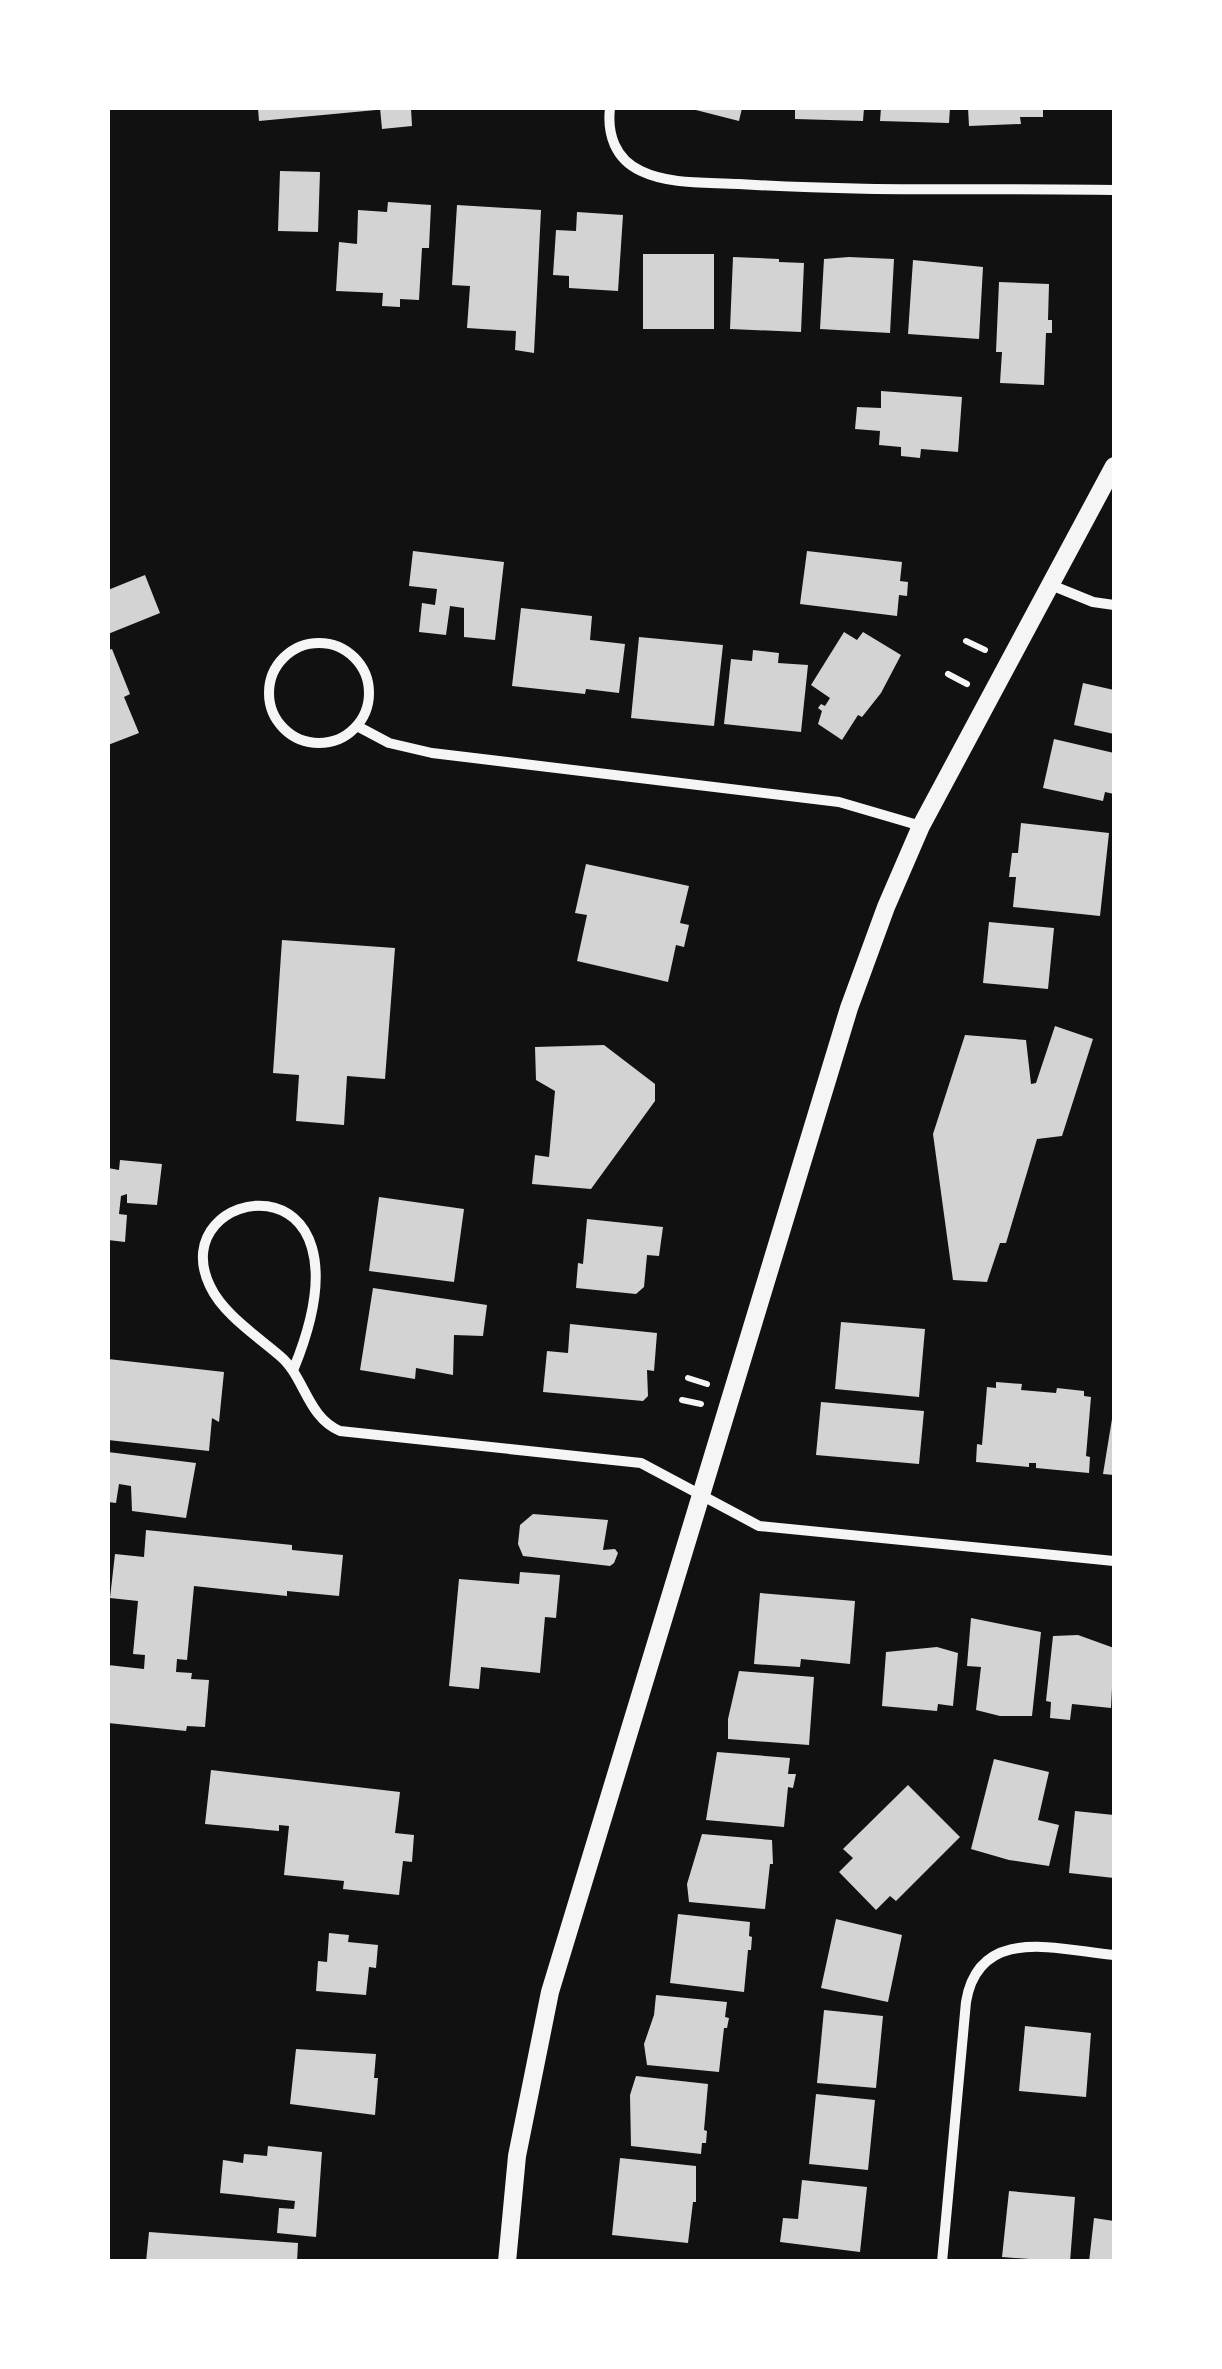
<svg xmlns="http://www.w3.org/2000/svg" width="1222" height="2369" font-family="'Titillium Web',sans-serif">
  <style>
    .building { fill: #d3d3d3 }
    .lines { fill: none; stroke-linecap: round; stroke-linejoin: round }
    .path { stroke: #f5f5f5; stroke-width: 6 }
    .minor { stroke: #f5f5f5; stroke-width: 10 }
    .tertiary { stroke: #f5f5f5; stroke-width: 18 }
  </style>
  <rect width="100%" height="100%" fill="#111"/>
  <path class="building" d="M258 108H376V110L259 121Z
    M380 108H411L412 126 382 129Z
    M688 108H742L739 121Z
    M795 108H864L863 121 795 119Z
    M881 108H950L949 123 880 121Z
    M968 108H1043V117H1020L1021 124 969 126Z
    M280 171 320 172 318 232 278 231Z
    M388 202 431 205 429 248H422L419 300 400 299V307L382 306 383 293 336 291 339 242 357 244 358 210 387 212Z
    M457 205 541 210 534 353 515 350 516 331 467 328 470 286 452 285Z
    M577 212 623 215 618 291 569 288V276L553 275 556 230 576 231Z
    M643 254H714V329H643Z
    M733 257 779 259V262L804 263 801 332 730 329Z
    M849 257 894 259 890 333 820 329 824 259Z
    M913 260 983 267 979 339 908 334Z
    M999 282 1049 284 1048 320H1052V333H1046L1044 385 1000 383 1002 352H996Z
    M881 391 962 397 958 452 921 449 920 458 901 456V447L879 445 880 431 855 429 857 407 881 408Z
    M413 551 504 562 495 640 464 637V608L450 606 446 635 419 632 422 603 435 605 437 589 409 586Z
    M807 551 902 562 900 581 908 582 907 596 899 595 897 616 800 604Z
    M145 575 160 613 108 634V590Z
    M521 608 592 616 590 640 625 644 619 693 586 689 585 694 512 686Z
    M844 632 857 640 863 632 901 655 881 693 862 717 858 715 842 740 818 724 822 711 818 708 821 704 825 706 830 698 811 685Z
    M639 637 723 645 714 726 631 718Z
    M112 649 130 694 124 697 139 733 108 745V650Z
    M753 650 779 653 778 663 808 665 801 732 724 724 731 659 752 661Z
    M1083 683 1114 690V734L1074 725Z
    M1054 739 1114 753V794L1105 792 1103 801 1043 788Z
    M1021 823 1109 833 1100 916 1013 907 1016 877H1009L1012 853H1018Z
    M586 864 689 886 680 923 689 925 684 947 676 945 668 982 577 961 587 915 575 913Z
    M989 922 1054 928 1048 989 983 983Z
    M282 940 395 948 385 1079 347 1076 344 1125 296 1121 299 1075 273 1073Z
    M1055 1026 1093 1039 1062 1136 1037 1139 1006 1243H1000L987 1282 953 1280 933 1134 965 1035 1026 1040 1031 1084 1036 1083Z
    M604 1045 655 1084V1101L591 1189 532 1184 535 1155 549 1157 555 1091 536 1080 535 1047Z
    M120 1160 162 1164 157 1205 127 1203V1194L118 1197 121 1196 119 1214 127 1215 125 1242 108 1240V1168L119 1170Z
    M379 1197 464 1209 454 1282 369 1271Z
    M587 1219 663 1227 659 1256 647 1255 644 1287 636 1294 576 1288 578 1263 583 1264Z
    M373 1288 487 1305 483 1336 454 1335 453 1375 416 1368 415 1379 360 1370Z
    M841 1322 925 1329 919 1397 835 1389Z
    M570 1324 657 1333 654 1371 647 1370 648 1396 643 1401 543 1392 547 1351 568 1353Z
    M108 1359 224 1372 219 1422 212 1418 209 1451 108 1440Z
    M996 1382 1022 1384 1021 1390 1056 1393 1057 1388 1084 1391V1396L1091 1397 1086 1456 1090 1457 1089 1473 1036 1468V1463H1029V1467L976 1462 977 1444 982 1445 987 1387 996 1388Z
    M821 1402 924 1411 919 1464 816 1455Z
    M1112 1419H1114V1475L1103 1474Z
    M108 1452 196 1463 186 1518 132 1511 131 1486 119 1484 116 1503 108 1502Z
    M533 1514 608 1520 603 1550 615 1549 618 1553 614 1563 610 1566 523 1556 518 1544 520 1525Z
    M146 1530 292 1545V1550L343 1555 339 1596 287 1591V1596L194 1586 187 1660 177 1659 176 1672 192 1673 191 1679 209 1680 205 1727 187 1726 186 1731 108 1723V1665L144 1669 145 1655 133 1654 138 1601 110 1598 115 1554 144 1557Z
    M520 1572 560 1575 556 1618 545 1617 540 1673 481 1667 479 1689 449 1686 459 1579 519 1584Z
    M760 1593 855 1601 850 1664 801 1659 800 1667 754 1664Z
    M971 1618 1041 1632 1032 1716H1000L976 1710 981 1667 967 1666Z
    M1078 1635 1114 1648 1111 1708 1072 1704 1070 1720 1050 1718 1051 1702 1046 1701 1053 1636Z
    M937 1647 958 1653 953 1706 938 1704 937 1711 882 1706 886 1652Z
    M739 1671 814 1677 809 1745 728 1739V1719Z
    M717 1752 790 1758 788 1774H796L793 1788 788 1787 784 1827 706 1820Z
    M994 1759 1049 1772 1038 1820 1059 1825 1049 1866 1009 1860 971 1849Z
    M211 1770 400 1792 395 1833 414 1835 412 1862 403 1861 399 1895 343 1889 344 1881 284 1875 289 1826 279 1825V1831L205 1824Z
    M908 1785 960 1837 896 1901 890 1896 876 1910 839 1872 853 1858 843 1849Z
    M1075 1811 1114 1815V1878L1069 1873Z
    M702 1834 772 1840 773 1864H770L765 1909 689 1902 687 1884Z
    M678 1914 750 1922 749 1936 752 1937 751 1950H748L744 1992 670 1983Z
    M836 1919 902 1935 888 2002 821 1988Z
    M329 1933 349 1935 348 1942 378 1945 376 1968 369 1967 366 1995 316 1991 318 1961 327 1962Z
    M656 1995 727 2002 725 2017 729 2018 727 2028H724L719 2072 647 2065 644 2044 654 2015Z
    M824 2010 883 2016 876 2088 817 2083Z
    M1025 2026 1091 2033 1086 2097 1019 2091Z
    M296 2049 376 2054 374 2078H378L375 2115 290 2104Z
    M636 2076 708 2084 704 2130 707 2131 706 2143H702L701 2154 631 2146 630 2095Z
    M816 2094 875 2100 868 2170 809 2164Z
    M268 2146 322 2152 316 2237 277 2233 279 2208 294 2209 295 2201 220 2193 223 2160 243 2163 244 2154 267 2156Z
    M620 2158 696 2166V2202H693L688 2243 612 2235Z
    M802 2180 867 2187 860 2252 780 2242 783 2218 798 2219Z
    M1009 2191 1075 2197 1070 2262 1002 2257Z
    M1094 2218 1114 2221V2262H1089Z
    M149 2232 298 2243 297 2262H146Z"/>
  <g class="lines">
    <path class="path" d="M966 641 985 650
      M948 674 967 684
      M688 1378 707 1384
      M682 1400 701 1404"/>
    <path class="minor" d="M610 108C607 134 615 159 641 171 670 185 708 182 739 184 864 192 990 188 1114 190
      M1051 585 1093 602 1114 605
      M269 693a50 50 0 1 1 100 0a50 50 0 1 1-100 0Z
      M357 726 389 743 432 753 839 802 921 826
      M294 1368C384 1147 161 1185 210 1286 223 1314 257 1336 280 1356 305 1377 307 1417 340 1431L641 1463 759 1526 1114 1561
      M942 2262 966 2002C979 1924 1058 1950 1114 1955"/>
    <path class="tertiary" d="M507 2262 517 2156 550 1992 849 1008 886 907 921 826 1114 466"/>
  </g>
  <rect width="1222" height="2369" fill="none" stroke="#ffffff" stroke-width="220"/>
</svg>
